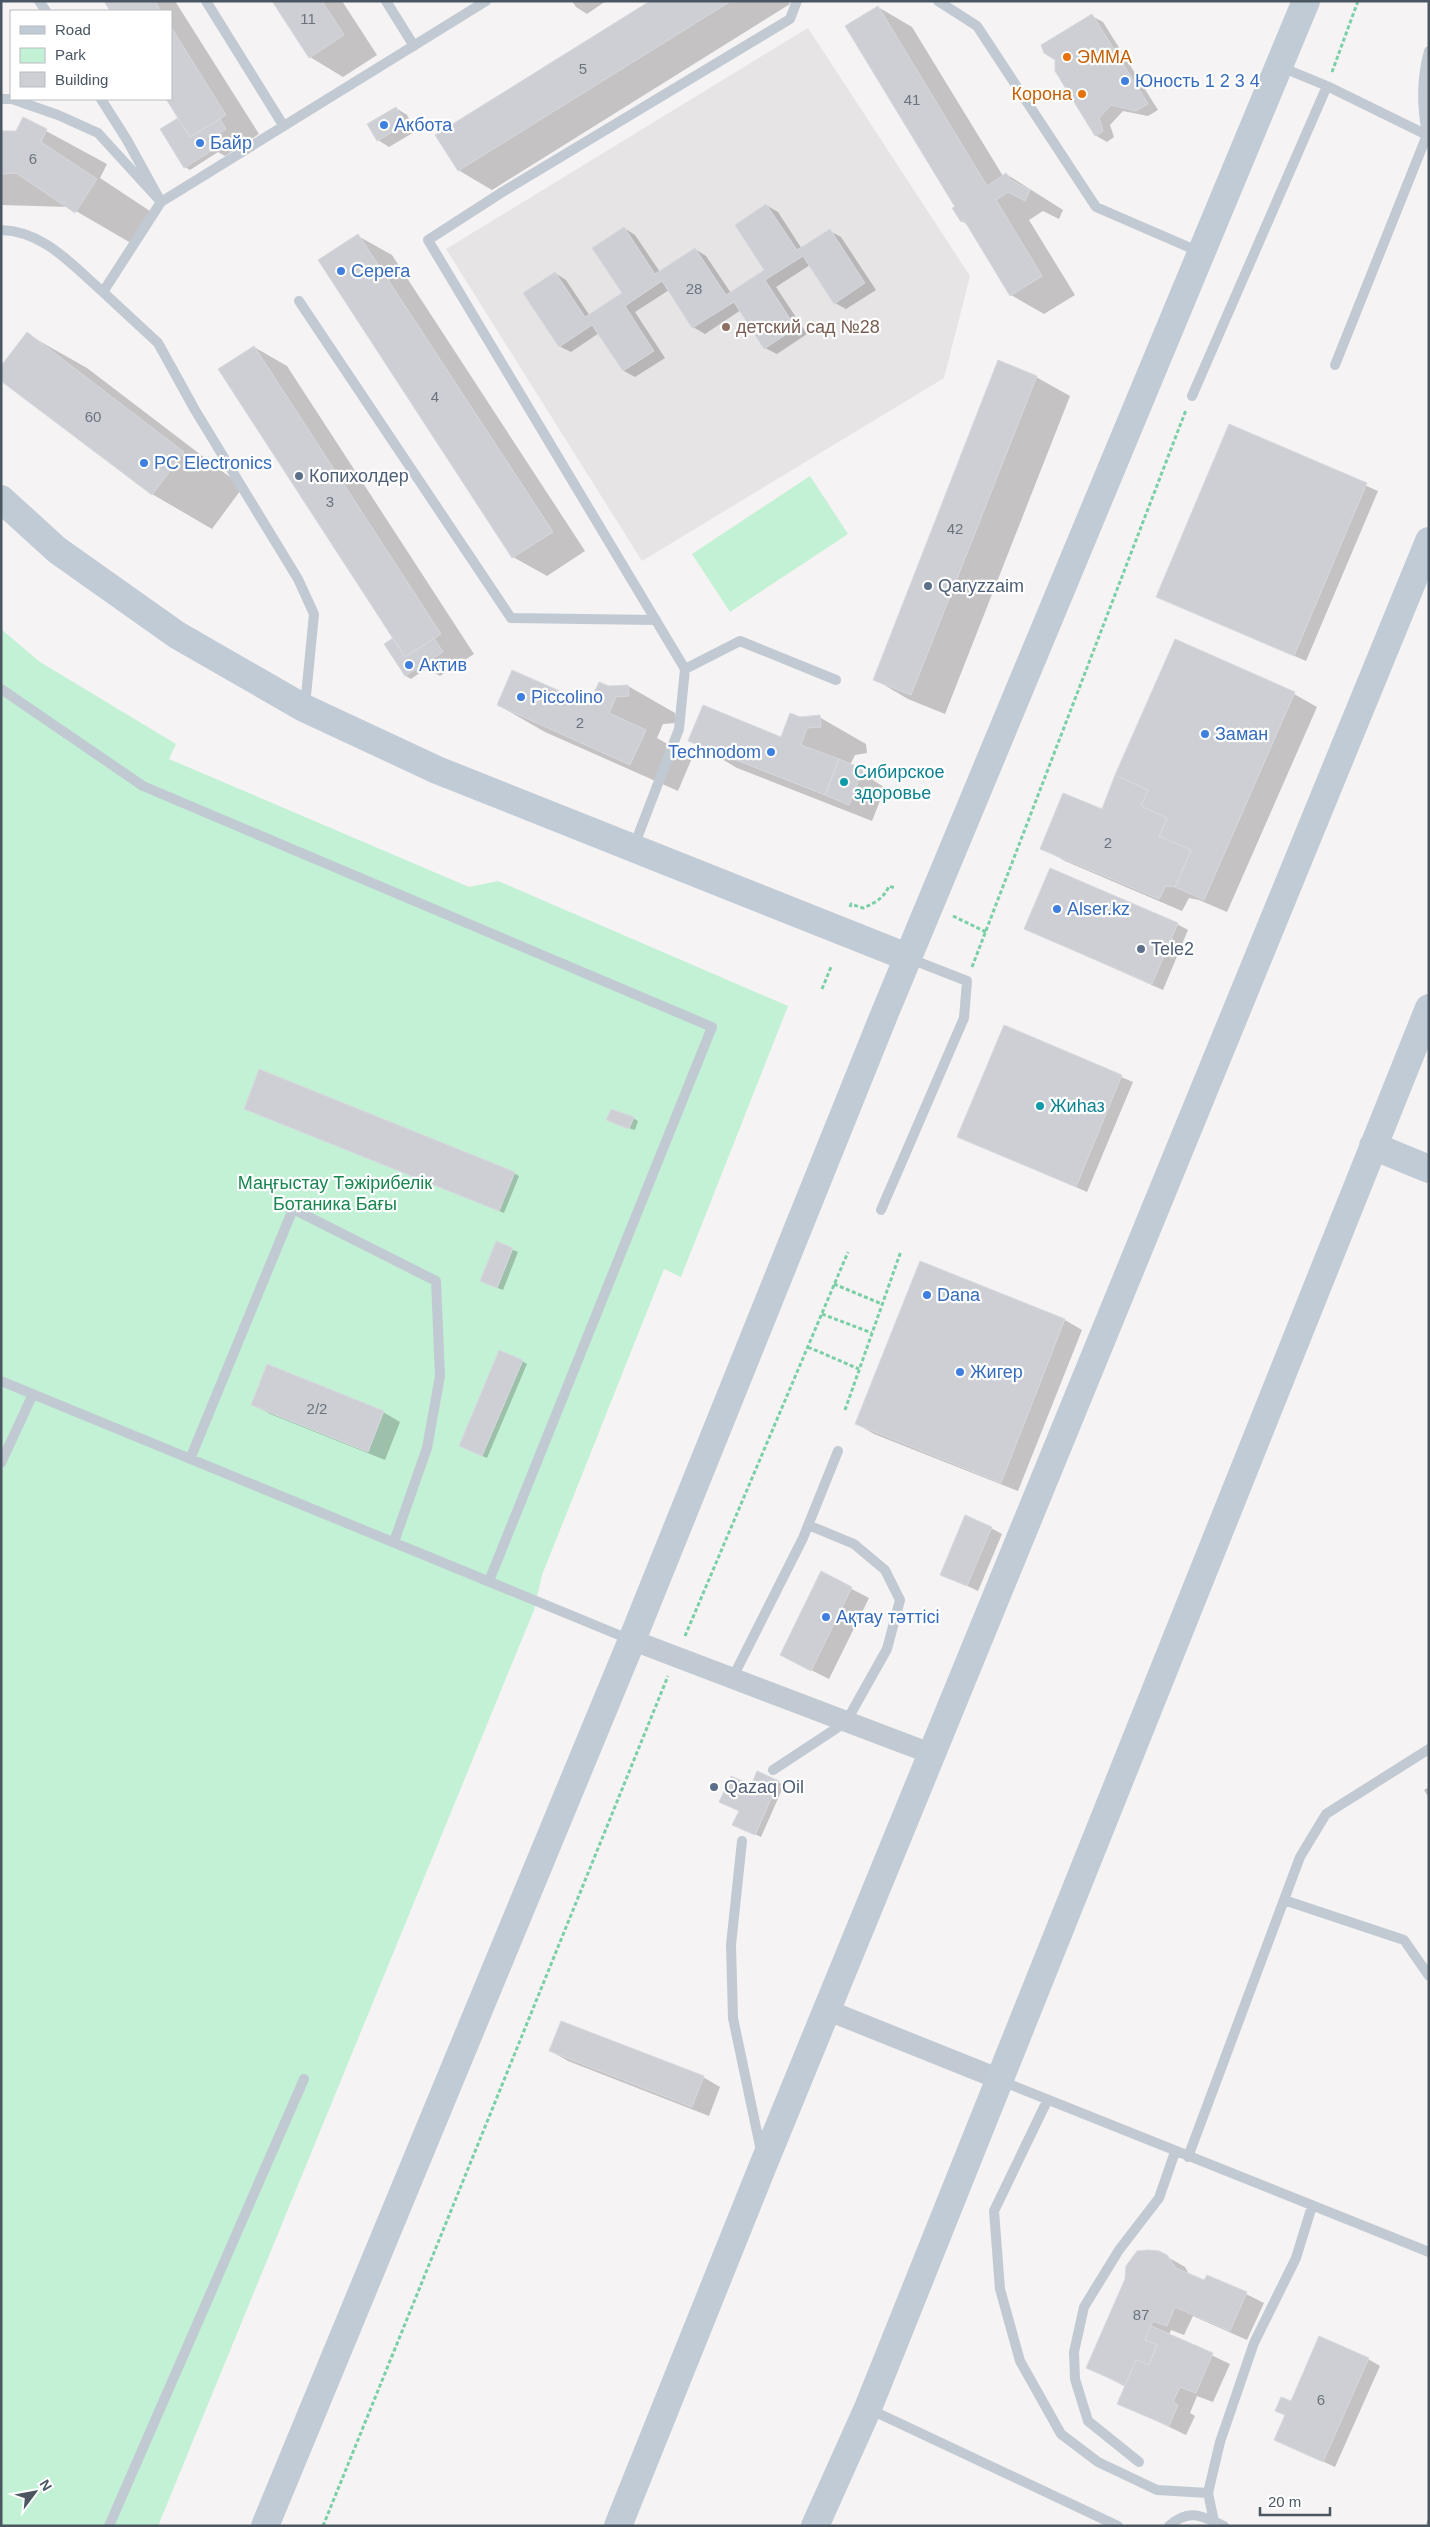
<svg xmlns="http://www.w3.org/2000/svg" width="1430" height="2527" font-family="Arial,sans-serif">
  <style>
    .education { fill: #e6e4e5 }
    .green { fill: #c3f1d5 }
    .shadow { fill: #0003 }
    .building { fill: #cdcfd5; stroke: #d7d9de }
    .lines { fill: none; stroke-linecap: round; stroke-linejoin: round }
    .path { stroke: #7ad0a6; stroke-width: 3; stroke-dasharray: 4 2.5; stroke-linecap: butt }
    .lane { stroke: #c1cad2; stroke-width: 10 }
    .street { stroke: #c1cad2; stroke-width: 21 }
    .secondary { stroke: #c1cbd6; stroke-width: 28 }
    .food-dot { fill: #e8710a; stroke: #fff; stroke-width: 2 }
    .shop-dot { fill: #3f7fe0; stroke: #fff; stroke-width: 2 }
    .education-dot { fill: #8d6e63; stroke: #fff; stroke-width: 2 }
    .service-dot { fill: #5c6f8a; stroke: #fff; stroke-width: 2 }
    .culture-dot { fill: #0f9aa8; stroke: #fff; stroke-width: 2 }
    .labels { text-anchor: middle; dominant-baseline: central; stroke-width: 4.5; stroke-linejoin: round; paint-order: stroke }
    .number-label { font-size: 15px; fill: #6b747e }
    .food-label { font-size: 18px; fill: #c56008; stroke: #fff; text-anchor: start }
    .shop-label { font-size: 18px; fill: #366cbe; stroke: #fff; text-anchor: start }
    .education-label { font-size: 18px; fill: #785e54; stroke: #fff; text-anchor: start }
    .service-label { font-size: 18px; fill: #4e5e75; stroke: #fff; text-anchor: start }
    .culture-label { font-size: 18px; fill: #0d838f; stroke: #fff; text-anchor: start }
    .park-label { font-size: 18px; fill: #17864f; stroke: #fff }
  </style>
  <rect width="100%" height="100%" fill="#f5f3f3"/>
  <path class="education" d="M808 28 970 276 944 378 642 561 446 249Z"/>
  <path class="green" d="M810 476 848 534 730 612 692 554Z
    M1 629 40 662 176 744 169 759 469 887 498 881 788 1006 681 1277 664 1269 542 1575 534 1610 158 2526H1Z"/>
  <path class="shadow" d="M105 1H175L259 134 225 156 218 152 190 170 185 167 162 130 180 119 167 99H171V11H112Z
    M273 1H342L377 55 343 77 310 57Z
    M572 1H606L587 14 576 7Z
    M652 1H788L790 4 492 190 458 170Z
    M878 7 912 27 1003 176 1006 174 1063 210 1059 219 1043 211 1029 220 1075 295 1044 314 1011 295 968 225 962 221Z
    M1092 16 1103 22 1158 110 1148 116 1123 111 1110 125 1114 137 1107 142 1095 135 1056 59Z
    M396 108 407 115 416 131 389 147 378 140Z
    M24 119 107 164 100 178 156 215 136 246 69 207 1 205V132H17Z
    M766 205 778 212 802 249 830 231 841 237 876 290 846 309 835 303 810 265 776 287 807 334 777 354 765 348 741 310 705 334 693 327 669 290 635 312 665 358 635 377 624 371 599 333 571 352 559 346 555 273 566 280 590 316 624 294V228L635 235 660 272 695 249 706 256 731 293 766 270Z
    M358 236 392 255 585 551 547 576 513 557Z
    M27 334 87 368 243 487 212 529 152 494Z
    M254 347 287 366 474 654 440 676 427 668 411 679 406 676 386 644 395 638Z
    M1036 377 1070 396 945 714 908 699 874 679Z
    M1229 426 1378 491 1306 661 1157 596Z
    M1175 641 1294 694 1317 707 1227 912 1199 900 1189 898 1182 911 1065 861 1042 848 1102 811Z
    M628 686 675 713 676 723 663 724 657 738 692 758 678 791 545 732 498 705 590 706 609 687Z
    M819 717 866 744 867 753 855 755 850 765 874 777 873 780 885 788 872 821 737 768 690 740 782 738 800 719Z
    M1177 924 1188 930 1163 990 1025 929Z
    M1004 1027 1133 1082 1087 1192 959 1136Z
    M250 1111 514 1173 519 1176 504 1213Z
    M633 1118 638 1121 635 1130 613 1123Z
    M497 1243 518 1252 503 1290 487 1284Z
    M920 1262 1065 1320 1082 1330 1018 1491 874 1434 857 1424Z
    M522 1361 527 1364 487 1458 460 1446Z
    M252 1404 383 1412 400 1422 385 1460 270 1414Z
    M991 1528 1002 1534 978 1591 942 1574Z
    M821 1573 869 1598 829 1679 799 1664Z
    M758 1773 784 1785 761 1837 739 1827 740 1811Z
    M1429 1787V1798L1424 1790Z
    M551 2051 703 2077 720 2087 709 2116 568 2061Z
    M1159 2252 1185 2267 1190 2276 1246 2294 1264 2303 1247 2340 1193 2316 1184 2335 1171 2330 1169 2335 1230 2364 1213 2402 1197 2396 1190 2413 1195 2416 1186 2435 1119 2403 1126 2387 1087 2367Z
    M1368 2359 1380 2366 1335 2467 1276 2440 1286 2416 1276 2410Z
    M1429 2516V2525L1426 2524Z"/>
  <path class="building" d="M104 1H155L161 11H110Z
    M272 1H322L344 35 309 58Z
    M650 1H731L458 171 435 135Z
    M878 6 987 186 1006 173 1011 180 1030 190 1025 201 1008 192 996 200 1042 276 1010 296 964 220 961 222 952 208 955 207 845 26Z
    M1092 14 1148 104 1136 111 1111 105 1099 118 1103 131 1095 136 1055 71V60L1044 53 1041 45Z
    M171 27 226 115 190 137 166 99H171Z
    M396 107 406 124 377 141 367 124Z
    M23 117 47 129 41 142 97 179 75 213 16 173 1 174V131H16Z
    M178 118 190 137 220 119 226 129 211 139 216 148 184 168 160 129Z
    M766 204 797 250 830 229 865 283 834 304 803 256 765 280 796 328 764 349 734 302 692 328 662 281 625 306 654 351 623 371 592 325 559 347 523 293 555 272 585 317 622 293 592 248 624 227 655 274 695 248 726 295 764 270 735 225Z
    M358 234 553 532 512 558 318 260Z
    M27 332 184 452 152 495 1 381V366Z
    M254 346 441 634 405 657 218 369Z
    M998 360 1037 376 911 695 873 680Z
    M1229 424 1367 483 1294 656 1156 597Z
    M393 638 405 657 434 638 443 652 405 676 384 644Z
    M1175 639 1295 692 1204 900 1175 887 1191 850 1159 836 1167 818 1141 806 1148 790 1115 775Z
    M512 670 589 704 599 682 609 686 628 685 629 696 616 697 609 713 646 730 630 765 497 705Z
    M703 705 781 737 790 713 800 717 820 715 821 727 807 728 801 745 839 759 825 795 688 741Z
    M839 759 863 769 849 805 825 795Z
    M1115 775 1148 790 1141 806 1167 818 1159 836 1191 850 1175 887 1166 886 1159 899 1040 849 1063 793 1102 809Z
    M1050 868 1178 923 1152 984 1024 929Z
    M1004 1025 1122 1075 1076 1187 957 1137Z
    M259 1069 515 1172 499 1211 244 1109Z
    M611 1109 634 1117 629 1129 606 1120Z
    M496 1241 513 1248 497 1288 480 1281Z
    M920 1261 1065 1319 1001 1483 855 1424Z
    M499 1350 523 1360 482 1456 459 1446Z
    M267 1364 384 1411 368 1452 251 1405Z
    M965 1515 992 1527 967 1586 940 1575Z
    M821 1571 852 1587 811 1671 780 1655Z
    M757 1771 779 1781 755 1835 732 1825 739 1811 719 1802 731 1776 751 1785Z
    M561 2021 704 2076 692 2107 549 2051Z
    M1149 2250 1159 2251 1167 2255 1176 2268 1204 2280 1207 2275 1247 2292 1230 2331 1175 2307 1167 2326 1153 2321 1145 2340 1157 2345 1149 2365 1136 2360 1125 2385 1086 2368 1125 2279 1126 2266 1137 2251Z
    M1151 2326 1213 2353 1196 2393 1180 2387 1173 2402 1178 2405 1169 2426 1117 2404 1136 2360 1149 2365 1157 2345 1145 2340Z
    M1319 2336 1369 2358 1323 2462 1274 2440 1285 2415 1275 2411 1281 2397 1291 2401Z"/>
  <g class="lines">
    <path class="path" d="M1332 72 1358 1
      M850 907 851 904 863 908C875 903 884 898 889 886L895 888
      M953 916 986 932
      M972 967 1186 410
      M822 989 831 967
      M834 1284 882 1304
      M822 1314 872 1333
      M808 1347 859 1369
      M845 1410 901 1251
      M685 1636 848 1252
      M323 2526 668 1676"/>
    <path class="lane" d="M39 1 46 11
      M206 1 283 125
      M386 1 414 46
      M938 1 977 26 1096 207 1200 252
      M1327 86 1427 135
      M1 99H11
      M12 99 58 115 98 133 161 202 127 140 101 99
      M1 230C44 231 72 265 103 292
      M299 301 511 618 656 620
      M1335 365 1427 135C1422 105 1421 81 1429 51
      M1192 396 1327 86 1281 67
      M685 669 428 240 504 191 790 19 797 1
      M1 689 143 786 712 1027 489 1581
      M305 706 314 614 298 579 195 410 158 343 103 292 161 202 486 1
      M634 846 679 729 685 669 740 641 836 680
      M881 1210 964 1018 967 981 908 958
      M1 1381 631 1640
      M190 1459 293 1209 436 1281 440 1376 427 1448 394 1542
      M1 1463 33 1394
      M732 1679 803 1538 838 1451
      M773 1770 846 1722 887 1649 900 1600 885 1570 854 1544 808 1525
      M742 1841 731 1945 733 2018 761 2151
      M1284 1900 1404 1940 1429 1976
      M999 2080 1429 2252
      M1047 2101 994 2211 1000 2289 1020 2361 1061 2434 1098 2462 1157 2490 1208 2493
      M1188 2157 1300 1857 1326 1814 1429 1749
      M869 2409 1118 2526
      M1139 2462 1088 2421 1075 2379 1074 2352 1084 2307 1119 2250 1159 2198 1175 2152
      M109 2526 304 2079
      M1169 2526C1189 2508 1202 2516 1224 2526
      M1215 2526 1208 2493 1220 2442 1254 2343 1296 2258 1312 2206"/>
    <path class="street" d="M632 1640 932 1754
      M827 2010 999 2079"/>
    <path class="secondary" d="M1 499 57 550 177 635 304 708 437 770 907 957
      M1373 1146 1429 1169
      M265 2526 632 1640 884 1015 1306 1
      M618 2526 764 2163 1429 541
      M815 2526 868 2408 1429 1008"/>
  </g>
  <g class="food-dot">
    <circle cx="1067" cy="57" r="5"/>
    <circle cx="1082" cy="94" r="5"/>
  </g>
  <g class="shop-dot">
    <circle cx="1125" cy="81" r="5"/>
    <circle cx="384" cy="125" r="5"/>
    <circle cx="200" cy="143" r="5"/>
    <circle cx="341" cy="271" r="5"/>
    <circle cx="144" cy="463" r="5"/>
    <circle cx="409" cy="665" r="5"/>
    <circle cx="521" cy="697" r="5"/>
    <circle cx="1205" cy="734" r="5"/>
    <circle cx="771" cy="752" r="5"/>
    <circle cx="1057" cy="909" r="5"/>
    <circle cx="927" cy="1295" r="5"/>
    <circle cx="960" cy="1372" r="5"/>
    <circle cx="826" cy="1617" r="5"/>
  </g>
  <circle class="education-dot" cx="726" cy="327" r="5"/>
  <g class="service-dot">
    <circle cx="299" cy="476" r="5"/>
    <circle cx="928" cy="586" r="5"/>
    <circle cx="1141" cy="949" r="5"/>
    <circle cx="714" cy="1787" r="5"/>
  </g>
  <g class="culture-dot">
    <circle cx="844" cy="782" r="5"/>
    <circle cx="1040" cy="1106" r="5"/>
  </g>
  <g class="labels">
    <g class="number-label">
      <text x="308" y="18">11</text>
      <text x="583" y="68">5</text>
      <text x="912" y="99">41</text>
      <text x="33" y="158">6</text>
      <text x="694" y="288">28</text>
      <text x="435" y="396">4</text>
      <text x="93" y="416">60</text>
      <text x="330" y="501">3</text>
      <text x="955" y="528">42</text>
      <text x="580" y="722">2</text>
      <text x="1108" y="842">2</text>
      <text x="317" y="1408">2/2</text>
      <text x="1141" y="2314">87</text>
      <text x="1321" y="2399">6</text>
    </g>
    <g class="food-label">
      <text x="1077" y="57">ЭММА</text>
      <text x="1072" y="94" text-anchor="end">Корона</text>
    </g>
    <g class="shop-label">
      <text x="1135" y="81">Юность 1 2 3 4</text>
      <text x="394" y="125">Акбота</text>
      <text x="210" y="143">Байр</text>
      <text x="351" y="271">Cерега</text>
      <text x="154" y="463">PC Electronics</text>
      <text x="419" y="665">Актив</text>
      <text x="531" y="697">Piccolino</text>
      <text x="1215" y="734">Заман</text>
      <text x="761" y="752" text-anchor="end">Technodom</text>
      <text x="1067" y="909">Alser.kz</text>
      <text x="937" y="1295">Dana</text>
      <text x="970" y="1372">Жигер</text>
      <text x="836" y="1617">Ақтау тәттісі</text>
    </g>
    <g class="education-label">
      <text x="736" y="327">детский сад №28</text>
    </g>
    <g class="service-label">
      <text x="309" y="476">Копихолдер</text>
      <text x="938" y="586">Qaryzzaim</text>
      <text x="1151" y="949">Tele2</text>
      <text x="724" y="1787">Qazaq Oil</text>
    </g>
    <g class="culture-label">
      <text x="854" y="772">Сибирское<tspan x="854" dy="21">здоровье</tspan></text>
      <text x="1050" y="1106">Жиhаз</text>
    </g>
    <g class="park-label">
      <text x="335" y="1183">Маңғыстау Тәжірибелік<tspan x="335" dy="21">Ботаника Бағы</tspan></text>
    </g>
  </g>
  <rect width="1430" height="2527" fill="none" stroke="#4a5661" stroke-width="5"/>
  <rect x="10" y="10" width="162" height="90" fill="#ffffff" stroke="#b7bbc0"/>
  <rect x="20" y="26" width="25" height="8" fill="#c1cbd6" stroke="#b7bbc0"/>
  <text x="55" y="35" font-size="15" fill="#4a5661">Road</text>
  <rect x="20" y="48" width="25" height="15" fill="#c3f1d5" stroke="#b7bbc0"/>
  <text x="55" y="60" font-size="15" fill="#4a5661">Park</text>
  <rect x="20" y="72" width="25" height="15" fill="#cdcfd5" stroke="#b7bbc0"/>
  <text x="55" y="85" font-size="15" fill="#4a5661">Building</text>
  <g transform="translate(35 2492) rotate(58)" stroke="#ffffff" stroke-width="4" paint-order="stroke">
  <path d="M0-4L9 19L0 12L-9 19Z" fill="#4a5661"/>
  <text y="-8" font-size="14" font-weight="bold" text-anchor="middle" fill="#4a5661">N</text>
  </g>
  <path d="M1260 2507v8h70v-8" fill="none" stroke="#4a5661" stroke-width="2.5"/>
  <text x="1268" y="2507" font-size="15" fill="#4a5661" stroke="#ffffff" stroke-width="4" paint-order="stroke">20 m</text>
</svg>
